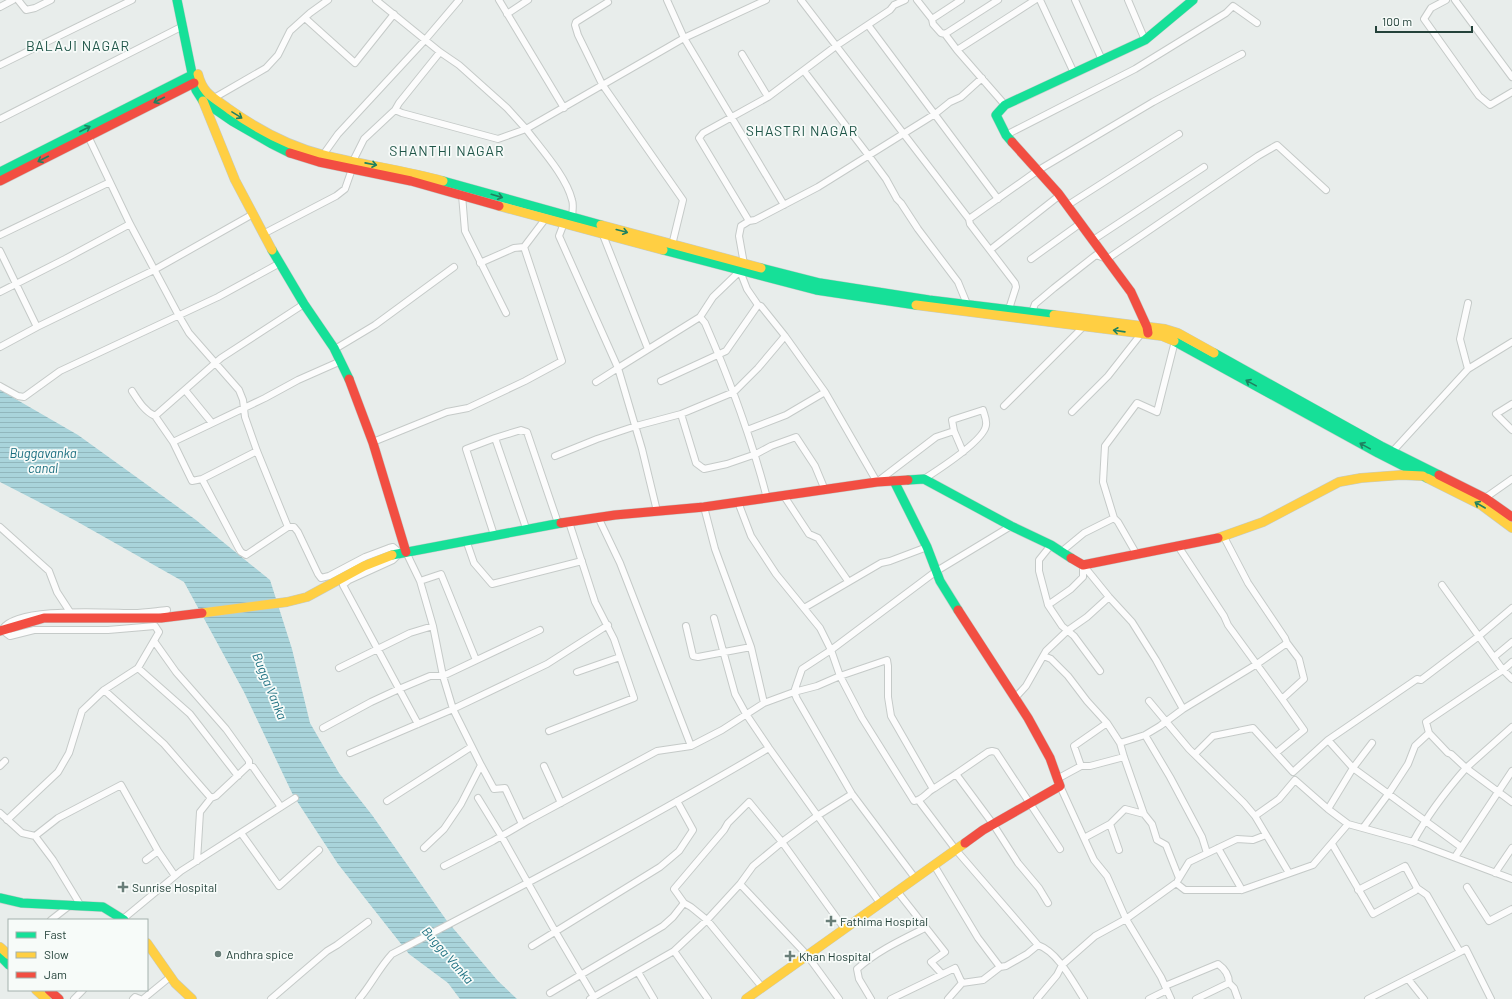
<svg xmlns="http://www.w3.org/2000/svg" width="1512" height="999" font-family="Barlow,sans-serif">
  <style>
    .water { fill: url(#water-rules) }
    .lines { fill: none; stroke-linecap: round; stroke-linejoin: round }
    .street-casing { stroke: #c5cac8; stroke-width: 8 }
    .fast-casing { stroke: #c3cbc8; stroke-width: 10 }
    .slow-casing { stroke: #c3cbc8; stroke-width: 10 }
    .jam-casing { stroke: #c3cbc8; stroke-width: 10 }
    .street { stroke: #fcfcfc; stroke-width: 6 }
    .fast { stroke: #16e098; stroke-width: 9 }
    .slow { stroke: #ffcf43; stroke-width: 9 }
    .jam { stroke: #f24e42; stroke-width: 9 }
    .oneway { stroke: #1e8160 }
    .poi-dot { fill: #697e78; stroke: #f7fbf9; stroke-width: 1.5 }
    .labels { text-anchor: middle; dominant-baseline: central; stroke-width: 3.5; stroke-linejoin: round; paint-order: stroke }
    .poi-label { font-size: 12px; fill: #24423a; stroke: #f7fbf9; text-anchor: start }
    .water-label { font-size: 13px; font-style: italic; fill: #1c6f80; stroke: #f7fbf9 }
    .quarter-label { font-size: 14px; letter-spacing: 1px; fill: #1f5548; stroke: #f7fbf9 }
  </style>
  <defs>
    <pattern id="water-rules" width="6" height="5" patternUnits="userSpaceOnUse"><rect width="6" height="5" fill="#a9d4db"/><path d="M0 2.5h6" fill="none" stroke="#91b7bd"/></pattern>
  </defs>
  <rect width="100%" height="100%" fill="#e8edeb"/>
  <path class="water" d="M0 390 78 435 196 520 270 580 292 649 310 723 339 773 372 815 447 921 498 981 517 999H460L448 983 409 954 338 864 293 795 244 692 184 582 76 521 0 482Z"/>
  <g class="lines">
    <g class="street-casing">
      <path id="street" d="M18 0 26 10 35 8 51 0
        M376 0 440 52 459 65 507 108 526 129 498 139 402 113 395 110
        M499 0 564 108
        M667 0 684 38 784 205
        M801 0 969 219 970 224 1015 283 1016 287 1009 309
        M917 0 932 19 933 24 941 33 945 34 957 50
        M1040 0 1074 73
        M1075 0 1102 60
        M1128 0 1145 40
        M1446 0 1431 8 1424 19 1479 96 1490 105 1512 92
        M1455 0 1512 77
        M608 2 576 22 575 25 578 35 602 84 683 200 672 245
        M0 7 13 0
        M507 14 528 0
        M305 18 355 63 394 14
        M932 19 961 0
        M868 25 998 199
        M945 34 998 0
        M742 54 768 97
        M0 65 132 0
        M804 71 869 156 886 179 897 199 901 203 918 229 958 282 967 304
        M214 98 266 68 278 55 290 31 310 13 328 0
        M1005 105 957 50 1035 0
        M0 119 183 26
        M1006 135 1135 69 1226 13 1233 6 1257 23
        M88 136 130 224 179 316 189 333 239 390 243 400 245 417 257 451 288 527
        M323 155 338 134 425 40 459 0
        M462 195 465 231 506 313
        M1068 205 1179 134
        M572 218C572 213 574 205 572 200 566 176 541 149 526 129L684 38 766 0
        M969 219 1037 171 1153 102 1242 54
        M749 221 699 138 703 133 768 97 836 46 890 10 894 5 905 0
        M564 223 559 236 618 368 700 317 713 297 740 271 747 289 758 305 761 306 785 336 825 392 877 482 936 437 954 431
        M263 234 336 196 345 189 352 169 353 161 364 139 395 110 399 103 440 52
        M0 235 110 182
        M603 235 648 349
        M1093 240 1204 167
        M990 250 1060 195
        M0 251 37 327
        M1031 259 1081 223
        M480 263 514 248 524 247 546 218
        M743 266 744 264 739 236 741 226 749 221 755 220 818 187 935 114 950 102 961 97 982 78
        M0 292 65 259 130 224
        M1032 312 1035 304 1054 288 1096 255 1107 259 1258 156 1277 145 1326 190
        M700 317 705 323C730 380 751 437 767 498
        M0 347 37 327 154 270 253 214
        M335 349 375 325 454 267
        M1468 369 1460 339 1468 303
        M661 381 726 351 758 305
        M596 382 618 368 642 449 657 511
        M0 386 18 396 24 397 60 371 218 297 280 263
        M185 390 212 423
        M132 391C138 400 144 411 155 416L173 442 192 481 202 479 257 451
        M1512 404 1496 414 1512 430
        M1004 406 1084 326
        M1072 412 1108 376 1141 334
        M681 414 696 463 704 469 727 464 756 454 771 446 796 437 815 466 825 490
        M155 416 221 358 304 304
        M747 430 786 415 825 392
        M495 438 526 528
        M173 442 265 398 298 380 341 361
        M373 442 447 412 468 408 525 381 562 361 524 247
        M1393 454V451L1468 369 1512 342
        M555 456 597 439 636 426 681 414 734 392 758 368 785 336
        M202 479 239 549 241 552 246 555 288 527H294L298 532 318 574 321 578 329 576 365 557 389 548 393 547 400 553 393 560 349 580 343 585 418 724
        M924 479C938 470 985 440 986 425 987 420 984 414 983 410L952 420 954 431 963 452
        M784 496 809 534 818 538 848 581
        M1485 498 1512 479
        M738 502 751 536 776 574 820 628 831 650 840 676 862 718 914 801C923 800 926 793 933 789 941 784 948 779 956 774
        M704 507 715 549 751 647 764 703
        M598 517 620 563 691 746
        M0 527 49 571 57 592 70 612
        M494 535 466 449 495 438 521 430 527 432 558 523
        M466 540 474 563 492 584 582 561
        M1051 545 1039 560V571L1048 605 1062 626 1074 636 1100 671
        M1178 546 1224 616 1228 625 1282 699 1304 679 1299 659 1287 643 1285 638 1248 583 1224 537
        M406 552 420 581 433 626 443 676 453 709 481 765
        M1061 552 1084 533 1114 518
        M1137 555 1118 522 1114 518 1103 482 1105 446 1137 403 1157 412 1175 341
        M420 581 441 574 476 660
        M1442 585 1503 670 1512 662
        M1048 605 1071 589 1083 577V565L1109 597 1132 622 1156 660 1183 709
        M804 608 881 563 890 561 927 547
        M714 618 735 694 746 714 769 748 880 903
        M686 626 693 656 698 657 751 647
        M154 641 176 672 226 729 249 761V765
        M1044 656 1051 659 1068 676 1087 701 1107 723 1120 743 1124 757 1144 814
        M1494 657 1512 642
        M138 668 190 714 238 776
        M339 668 410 633 433 626
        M577 672 620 657
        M104 690 164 744 211 798
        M1015 698 1026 686 1046 651 1067 631 1087 617 1109 597
        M1149 701 1189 749 1244 803 1255 816 1279 799 1295 780 1328 809 1348 824 1413 842 1512 879
        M1512 727 1466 768 1512 802
        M323 728 371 702 399 689 430 676H443L540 630
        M549 731 634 698 614 639 595 602 569 522
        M1145 735 1170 777 1202 837 1207 853
        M1328 740 1353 768 1461 847
        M1120 743 1145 735 1160 726 1183 709 1257 664 1287 643
        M350 753 453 709 547 664 608 625
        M1276 753 1304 730 1282 699
        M1195 754 1213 736 1253 728 1293 772 1328 740 1417 679 1421 680 1479 636 1512 608
        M0 766 5 761
        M544 766 561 803
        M1081 766 1074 746 1107 723
        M1057 779 1081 766H1090L1124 757
        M1060 786 1094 860 1107 876 1126 919 1161 977 1171 999
        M478 798 502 837 555 931 594 997
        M387 801 471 747
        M919 801 956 850 1038 945C1058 952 1073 982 1084 999
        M1328 809 1353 768 1372 743
        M0 813 22 833 35 836 53 860 81 906
        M1255 816 1289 873
        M7 820 58 772 69 753 82 711 104 690 138 668 159 632 155 626 108 630H34L10 636 2 630C14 606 109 613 133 613 145 613 156 611 167 610
        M1363 828 1389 793 1408 764 1415 746 1429 733
        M241 833 279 886 319 850
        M35 836 58 818 121 785 158 851
        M1084 838 1110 824
        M1413 842C1428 814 1445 792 1466 768L1451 754 1448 753 1429 733 1426 722 1503 670 1512 679
        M1332 844 1373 914 1415 891 1417 888
        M424 848 444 829 461 804 481 765 494 789 505 788 522 824
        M1218 848 1242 890
        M1119 850 1110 824 1125 809 1144 814 1152 824 1157 840 1166 845 1179 878
        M1455 857 1512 771
        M146 860 158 851 175 876
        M197 861 200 812 211 798 216 796 249 765 253 767 281 807
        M934 865 978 938 1000 967
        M444 866 493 841 529 820 657 751 691 746 722 730 764 703 794 692 817 686 840 676 887 660 888 666V697L891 716 933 789
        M1495 873 1512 848
        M915 878 852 794 797 699 794 692 802 669 831 650 935 572 1011 526
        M1178 880 1189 862 1237 839 1253 840 1266 835
        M740 884 807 955 839 999
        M1467 887 1489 921 1512 909
        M1358 890 1405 866 1417 888 1427 895 1460 952
        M897 891 945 952 931 962 942 974
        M1048 903 1039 888 1018 863 993 824 956 774 988 752 992 751 996 752 1060 849
        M123 919 181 871 295 798
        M51 920 69 906
        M532 946 660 867 679 851 693 830 677 801
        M674 951 708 999
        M638 972 654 999
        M1408 979 1424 999
        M1165 986 1218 964C1225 969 1229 975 1229 983L1234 988 1238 999
        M762 987 707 920 691 907 684 903 674 889 724 830 728 823 749 802 782 842 844 928
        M550 993 663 926 673 917 684 903
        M74 999 83 990
        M133 999 135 997 140 999
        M143 999 170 977
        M271 999 327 951 337 945 368 922
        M359 999C371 985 379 968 392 954 519 888 646 821 769 748
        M590 999 674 951 707 920 740 884 753 866 782 842 817 816 852 794
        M871 999 859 979 857 969C877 951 901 940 925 928
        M891 999 955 968 962 983
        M948 999 962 983 983 980 1000 967 1006 966 1027 954 1038 945
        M1037 999 1057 975 1062 965 1095 936 1126 919 1176 883 1185 890H1242L1313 865 1348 824
        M1149 999 1167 990
        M1196 999 1229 983
        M1368 999 1466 949 1491 999"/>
    </g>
    <g class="fast-casing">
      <path id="fast" d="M177 0 194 83 196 90 203 101 232 121 272 144 290 153
        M1012 142 1006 135 996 115 1005 105 1145 40 1193 0
        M0 172 192 75
        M443 181 601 225
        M272 250 304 304 334 348 349 379
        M663 250 816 290 916 305
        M761 268 820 283 929 300 1054 315
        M1174 341 1378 453 1427 478
        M1214 353 1381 446 1439 475
        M908 480 924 479 1011 526 1051 545 1071 558
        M894 481 927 547 940 581 958 610
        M392 555 561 523
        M0 898 22 903 103 907 124 920
        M0 956 9 965"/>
    </g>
    <g class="slow-casing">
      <path id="slow" d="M198 74C203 94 213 97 229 109 257 129 291 147 324 155 363 165 403 170 443 181
        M203 101 235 180 272 250
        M499 206 663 250
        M601 225 761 268
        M916 305 1162 336 1174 341
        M1054 315 1165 329 1178 333 1214 353
        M1427 478 1481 505 1512 528
        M1218 538 1263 522 1339 482 1361 478 1401 475 1423 476
        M202 613 287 602 307 597 364 566 392 555
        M147 943 175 983 192 999
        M0 947 9 955
        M36 990 46 999
        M746 999 965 843"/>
    </g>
    <g class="jam-casing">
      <path id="jam" d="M1012 142 1058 193 1131 292 1147 327 1148 333
        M290 153 319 162 411 181 499 206
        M0 181 194 83
        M349 379 373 443 406 552
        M1439 475 1485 498 1512 517
        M561 523 615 515 704 507 877 482 908 480
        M1071 558 1083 565 1218 538
        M958 610 1028 718 1050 758 1060 786 983 830 965 843
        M0 631 44 618H161L202 613
        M49 990 59 999"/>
    </g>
    <use href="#street" class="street"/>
    <use href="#fast" class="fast"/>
    <use href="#slow" class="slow"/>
    <use href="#jam" class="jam"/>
  </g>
  <defs><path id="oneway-shaft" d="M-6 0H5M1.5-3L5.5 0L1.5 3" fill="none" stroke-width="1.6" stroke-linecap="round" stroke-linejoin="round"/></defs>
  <g class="oneway">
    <use href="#oneway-shaft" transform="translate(159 100) rotate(153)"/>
    <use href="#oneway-shaft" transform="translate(237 115) rotate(32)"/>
    <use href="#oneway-shaft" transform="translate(85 129) rotate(-27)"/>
    <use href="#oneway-shaft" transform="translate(43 159) rotate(153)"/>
    <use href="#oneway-shaft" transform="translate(371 164) rotate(11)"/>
    <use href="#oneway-shaft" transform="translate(497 196) rotate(16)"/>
    <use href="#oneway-shaft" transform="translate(622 231) rotate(15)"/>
    <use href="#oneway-shaft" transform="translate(1119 331) rotate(-172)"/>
    <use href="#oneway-shaft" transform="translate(1251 383) rotate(-151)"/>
    <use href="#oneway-shaft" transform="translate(1365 446) rotate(-151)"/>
    <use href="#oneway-shaft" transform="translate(1480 505) rotate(-150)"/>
  </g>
  <g class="poi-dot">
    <path d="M121 881h4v4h4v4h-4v4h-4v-4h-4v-4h4z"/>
    <path d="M829 915h4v4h4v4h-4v4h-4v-4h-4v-4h4z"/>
    <circle cx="218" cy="954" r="4"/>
    <path d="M788 950h4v4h4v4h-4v4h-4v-4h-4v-4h4z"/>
  </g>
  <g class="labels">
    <g class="poi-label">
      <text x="132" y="887">Sunrise Hospital</text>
      <text x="840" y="921">Fathima Hospital</text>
      <text x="226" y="954">Andhra spice</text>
      <text x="799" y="956">Khan Hospital</text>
    </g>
    <g class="water-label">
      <text x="43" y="453">Buggavanka<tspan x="43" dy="15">canal</tspan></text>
      <text transform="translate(270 686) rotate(68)">Bugga Vanka</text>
      <text transform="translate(448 955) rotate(49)">Bugga Vanka</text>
    </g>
    <g class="quarter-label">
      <text x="78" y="45">BALAJI NAGAR</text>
      <text x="802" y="130">SHASTRI NAGAR</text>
      <text x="447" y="150">SHANTHI NAGAR</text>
    </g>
  </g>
  <rect x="8" y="919" width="140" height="72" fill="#f7fbf9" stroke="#a3b1ad"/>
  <rect x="16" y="932" width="20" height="6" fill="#16e098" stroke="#a3b1ad"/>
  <text x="44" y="939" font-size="12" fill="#24423a">Fast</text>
  <rect x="16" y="952" width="20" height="6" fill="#ffcf43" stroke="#a3b1ad"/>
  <text x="44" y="959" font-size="12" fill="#24423a">Slow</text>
  <rect x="16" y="972" width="20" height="6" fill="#f24e42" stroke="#a3b1ad"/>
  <text x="44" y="979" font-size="12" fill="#24423a">Jam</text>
  <path d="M1376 26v6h96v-6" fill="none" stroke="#24423a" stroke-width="2"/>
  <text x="1382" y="26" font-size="12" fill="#24423a" stroke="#f7fbf9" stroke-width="3" paint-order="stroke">100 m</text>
</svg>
